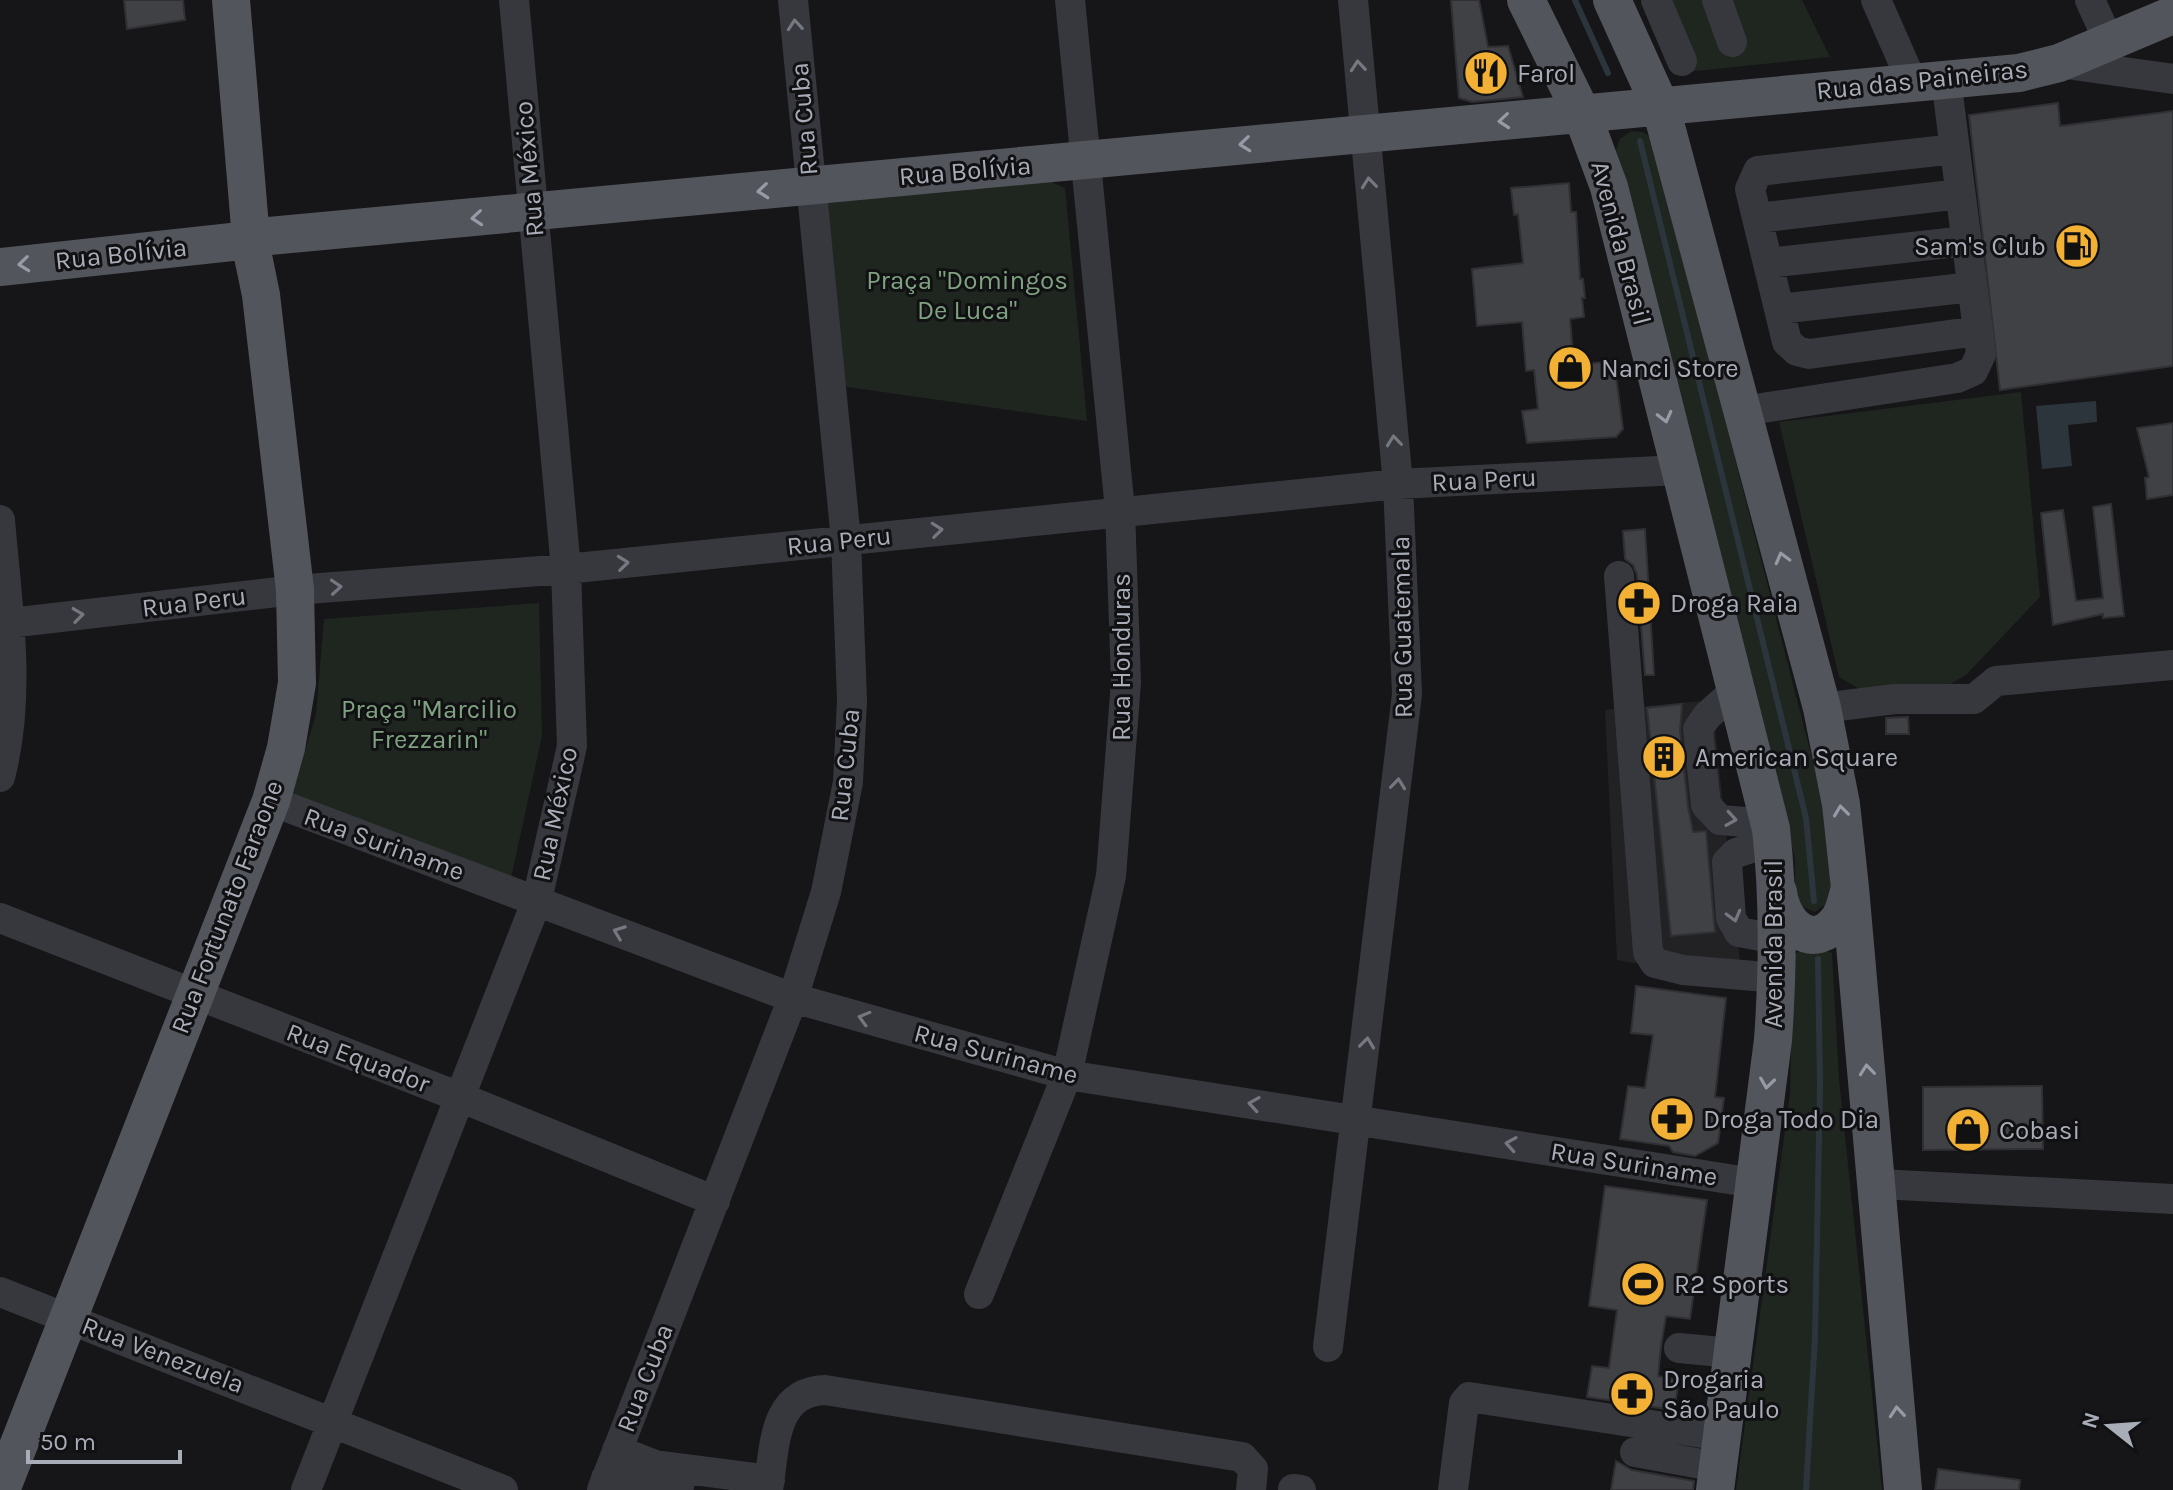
<svg xmlns="http://www.w3.org/2000/svg" width="2173" height="1490" font-family="Karla,sans-serif">
  <style>
    .built { fill: #222225 }
    .green { fill: #1e261f }
    .water { fill: #2c353c }
    .lines { fill: none; stroke-linecap: round; stroke-linejoin: round }
    .stream { stroke: #2c353c; stroke-width: 6 }
    .building { fill: #404145; stroke: #303034; stroke-width: 2 }
    .minor { stroke: #37383d; stroke-width: 30 }
    .major { stroke: #53555c; stroke-width: 38 }
    .oneway { stroke: #757881 }
    .oneway2 { stroke: #979ba6 }
    .labels { text-anchor: middle; dominant-baseline: central; stroke-width: 6; stroke-linejoin: round; paint-order: stroke }
    .poi-label { font-size: 26px; fill: #a8adb8; stroke: #111113; text-anchor: start }
    .street-label { font-size: 26px; fill: #a8adb8; stroke: #111113 }
    .park-label { font-size: 26px; fill: #7fa381; stroke: #111113 }
  </style>
  <rect width="100%" height="100%" fill="#161618"/>
  <path class="built" d="M1712 700 1742 982 1617 960 1605 710Z"/>
  <path class="green" d="M1645 0H1802L1830 57 1677 73Z
    M1631 131 1643 132 1653 139 1823 801 1833 899 1815 912 1795 903V858L1616 150 1620 139Z
    M1047 180 1065 188 1087 421 834 385 827 203Z
    M2021 392 2040 597 1966 675 1938 691H1863L1839 677 1779 422Z
    M539 603 542 736 511 878 292 795 316 714 324 619Z
    M1823 949 1832 953 1839 1078 1882 1490H1736L1790 1094 1793 955 1802 950Z"/>
  <path class="water" d="M2096 401 2097 422 2068 425 2072 466 2042 469 2036 406Z"/>
  <g class="lines">
    <path class="stream" d="M1575 0 1608 73
      M1640 141 1806 818 1814 901
      M1806 1490 1815 1337 1820 1086 1818 959"/>
  </g>
  <path class="building" d="M124 0H183L185 20 127 29Z
    M1451 0H1479L1488 47 1508 46 1523 97 1472 102 1459 98Z
    M2058 103 2060 126 2173 111V366L2000 390 1969 115Z
    M1569 183 1571 212H1576L1580 279H1583L1585 298H1582L1584 317 1570 319 1574 365 1614 361 1623 429 1616 437 1527 443 1522 411 1538 409 1534 370 1526 371 1522 322 1477 326 1472 269 1523 263 1518 214 1514 215 1511 188Z
    M2173 423V495L2147 499 2145 478 2149 477 2137 428Z
    M2111 504 2124 616 2103 618V614L2053 625 2041 513 2063 510 2076 601 2103 598 2093 507Z
    M1645 529 1654 675H1645L1637 575 1633 565 1625 559 1623 531Z
    M1682 704 1680 731 1688 807 1693 832 1706 831 1715 932 1671 936 1647 708Z
    M1908 717 1909 734H1886V718Z
    M1636 986 1726 998 1715 1097 1724 1098 1718 1143 1695 1156 1673 1152 1669 1146 1620 1139 1628 1086 1645 1088 1653 1035 1631 1033Z
    M2042 1086 2043 1149 1923 1150V1087Z
    M1605 1186 1707 1200 1690 1319 1666 1316 1661 1346 1658 1376 1679 1380 1674 1410 1587 1397 1592 1366 1609 1368 1617 1310 1589 1306Z
    M1616 1461 1632 1470 1694 1481 1693 1490H1611Z
    M1938 1469 2020 1480 2019 1490H1935Z"/>
  <g class="lines">
    <path class="minor" d="M1656 0 1682 61
      M1717 0 1732 42
      M1876 0 1912 82
      M2090 0 2109 42
      M2059 63 2173 79
      M1955 149 1758 171 1750 189 1787 342 1797 351 1809 354 1978 331
      M1758 218 1960 194
      M1768 263 1966 241
      M1779 309 1972 287
      M1743 411 1957 378 1973 371 1981 354 1946 79
      M0 520C7 605 22 693 0 777
      M1619 576 1648 952 1655 963 1683 970 1778 978
      M0 624 295 590 566 569 1398 484 1678 470
      M1736 690 1707 716 1698 729 1706 805 1720 820 1746 822 1771 829
      M1822 708 1895 699H1974L1996 681 2173 665
      M271 801 793 998 1067 1075 1754 1183
      M1773 841 1736 853 1727 862 1731 918 1739 932 1777 939
      M0 918 462 1098 715 1201
      M1879 1184 2173 1199
      M0 1292 503 1490
      M979 1294 1067 1075 1111 876 1126 682 1120 510 1070 0
      M1328 1347 1407 694 1398 484 1353 0
      M1679 1348 1732 1353
      M617 1450 655 1465 770 1480
      M1635 1452 1718 1467
      M606 1478 679 1487
      M1293 1489 1301 1490
      M306 1490 537 900 572 746 566 569 514 0
      M602 1490 793 998 826 892 848 782 852 700 846 540 793 0
      M768 1490C775 1448 772 1392 825 1390L1242 1457 1253 1469 1251 1490
      M1453 1490 1464 1403 1469 1397 1722 1436"/>
    <path class="major" d="M231 0 250 227
      M1526 0 1582 114 1609 187 1771 829C1779 900 1778 969 1773 1040L1715 1490
      M1612 0 1661 108 1822 708 1841 804 1850 888 1903 1490
      M269 236 2019 73 2059 63 2173 15
      M0 267 241 241
      M1778 892C1782 925 1813 954 1839 919 1845 910 1847 898 1850 888
      M1 1490 271 801 286 748 297 683 295 590 261 295 253 256"/>
  </g>
  <defs><path id="oneway-chevron" d="M-2-3.5L2.5 0L-2 3.5" fill="none" stroke-width="1.6" stroke-linecap="round" stroke-linejoin="round" transform="scale(2)"/></defs>
  <g class="oneway">
    <use href="#oneway-chevron" transform="translate(795 25) rotate(-95)"/>
    <use href="#oneway-chevron" transform="translate(1358 66) rotate(-95)"/>
    <use href="#oneway-chevron" transform="translate(1369 183) rotate(-96)"/>
    <use href="#oneway-chevron" transform="translate(1394 441) rotate(-96)"/>
    <use href="#oneway-chevron" transform="translate(937 530) rotate(-6)"/>
    <use href="#oneway-chevron" transform="translate(623 563) rotate(-6)"/>
    <use href="#oneway-chevron" transform="translate(336 587) rotate(-4)"/>
    <use href="#oneway-chevron" transform="translate(78 615) rotate(-7)"/>
    <use href="#oneway-chevron" transform="translate(1398 784) rotate(-84)"/>
    <use href="#oneway-chevron" transform="translate(1731 819) rotate(9)"/>
    <use href="#oneway-chevron" transform="translate(1734 916) rotate(75)"/>
    <use href="#oneway-chevron" transform="translate(619 932) rotate(-159)"/>
    <use href="#oneway-chevron" transform="translate(864 1018) rotate(-164)"/>
    <use href="#oneway-chevron" transform="translate(1367 1043) rotate(-83)"/>
    <use href="#oneway-chevron" transform="translate(1254 1104) rotate(-171)"/>
    <use href="#oneway-chevron" transform="translate(1511 1144) rotate(-171)"/>
  </g>
  <g class="oneway2">
    <use href="#oneway-chevron" transform="translate(1504 121) rotate(175)"/>
    <use href="#oneway-chevron" transform="translate(1245 144) rotate(174)"/>
    <use href="#oneway-chevron" transform="translate(763 191) rotate(174)"/>
    <use href="#oneway-chevron" transform="translate(477 218) rotate(175)"/>
    <use href="#oneway-chevron" transform="translate(24 264) rotate(174)"/>
    <use href="#oneway-chevron" transform="translate(1665 417) rotate(76)"/>
    <use href="#oneway-chevron" transform="translate(1782 558) rotate(-105)"/>
    <use href="#oneway-chevron" transform="translate(1841 811) rotate(-97)"/>
    <use href="#oneway-chevron" transform="translate(1867 1070) rotate(-96)"/>
    <use href="#oneway-chevron" transform="translate(1767 1083) rotate(98)"/>
    <use href="#oneway-chevron" transform="translate(1897 1412) rotate(-95)"/>
  </g>
  <defs>
    <g id="restaurant-disc" transform="scale(2.3)"><circle r="9.5" fill="#f2b134" stroke="#111113"/><path d="M-5-6h1v4h1v-4h1v4h1v-4h1v5L-1.5 .5V6h-2V.5L-5-1ZM5-6V6H3V1.5H1.5Q1.5-4 5-6Z" fill="#111"/></g>
    <g id="fuel-disc" transform="scale(2.3)"><circle r="9.5" fill="#f2b134" stroke="#111113"/><path d="M-5.5-6h7V0h2V4h1.3V-2.5L3-4.5l.8-.8L6-3V5H2.5V1h-1V6h-7ZM-4.2-4.7v3.2H.2V-4.7Z" fill="#111"/></g>
    <g id="shop-disc" transform="scale(2.3)"><circle r="9.5" fill="#f2b134" stroke="#111113"/><path d="M-5-2.5h2.3a2.7 3.5 0 0 1 5.4 0H5L5.5 6h-11ZM-1.5-2.5h3a1.5 2.3 0 0 0-3 0Z" fill="#111"/></g>
    <g id="pharmacy-disc" transform="scale(2.3)"><circle r="9.5" fill="#f2b134" stroke="#111113"/><path d="M-2-6h4v4h4v4h-4v4h-4v-4h-4v-4h4Z" fill="#111"/></g>
    <g id="building-disc" transform="scale(2.3)"><circle r="9.5" fill="#f2b134" stroke="#111113"/><path d="M-4-6H4V6H1V3H-1V6H-4ZM-2.5-4.3h1.7v1.8h-1.7ZM.8-4.3h1.7v1.8H.8ZM-2.5-1h1.7V.8h-1.7ZM.8-1h1.7V.8H.8Z" fill="#111"/></g>
    <g id="stadium-disc" transform="scale(2.3)"><circle r="9.5" fill="#f2b134" stroke="#111113"/><path d="M0-5a6.5 5 0 1 0 0 10a6.5 5 0 1 0 0-10ZM-3.5-1.8h7v3.6h-7Z" fill="#111"/></g>
  </defs>
  <g fill-rule="evenodd">
    <use href="#restaurant-disc" x="1486" y="73"/>
    <use href="#fuel-disc" x="2077" y="246"/>
    <use href="#shop-disc" x="1570" y="368"/>
    <use href="#pharmacy-disc" x="1639" y="603"/>
    <use href="#building-disc" x="1664" y="757"/>
    <use href="#pharmacy-disc" x="1672" y="1119"/>
    <use href="#shop-disc" x="1968" y="1130"/>
    <use href="#stadium-disc" x="1643" y="1284"/>
    <use href="#pharmacy-disc" x="1632" y="1394"/>
  </g>
  <g class="labels">
    <g class="poi-label">
      <text x="1517" y="73">Farol</text>
      <text x="2046" y="246" text-anchor="end">Sam's Club</text>
      <text x="1601" y="368">Nanci Store</text>
      <text x="1670" y="603">Droga Raia</text>
      <text x="1695" y="757">American Square</text>
      <text x="1703" y="1119">Droga Todo Dia</text>
      <text x="1999" y="1130">Cobasi</text>
      <text x="1674" y="1284">R2 Sports</text>
      <text x="1663" y="1379">Drogaria<tspan x="1663" dy="30">São Paulo</tspan></text>
    </g>
    <g class="street-label">
      <text transform="translate(1922 80) rotate(-6)">Rua das Paineiras</text>
      <text transform="translate(804 119) rotate(-95)">Rua Cuba</text>
      <text transform="translate(529 169) rotate(-95)">Rua México</text>
      <text transform="translate(965 171) rotate(-5)">Rua Bolívia</text>
      <text transform="translate(1621 243) rotate(75)">Avenida Brasil</text>
      <text transform="translate(121 254) rotate(-6)">Rua Bolívia</text>
      <text transform="translate(1484 480) rotate(-3)">Rua Peru</text>
      <text transform="translate(839 541) rotate(-6)">Rua Peru</text>
      <text transform="translate(194 602) rotate(-7)">Rua Peru</text>
      <text transform="translate(1402 627) rotate(-91)">Rua Guatemala</text>
      <text transform="translate(1121 657) rotate(-90)">Rua Honduras</text>
      <text transform="translate(845 765) rotate(-84)">Rua Cuba</text>
      <text transform="translate(555 814) rotate(-78)">Rua México</text>
      <text transform="translate(384 844) rotate(20)">Rua Suriname</text>
      <text transform="translate(227 907) rotate(-69)">Rua Fortunato Faraone</text>
      <text transform="translate(1773 944) rotate(-90)">Avenida Brasil</text>
      <text transform="translate(996 1054) rotate(15)">Rua Suriname</text>
      <text transform="translate(358 1058) rotate(21)">Rua Equador</text>
      <text transform="translate(1634 1164) rotate(9)">Rua Suriname</text>
      <text transform="translate(163 1355) rotate(21)">Rua Venezuela</text>
      <text transform="translate(645 1378) rotate(-69)">Rua Cuba</text>
    </g>
    <g class="park-label">
      <text x="967" y="280">Praça "Domingos<tspan x="967" dy="30">De Luca"</tspan></text>
      <text x="429" y="709">Praça "Marcilio<tspan x="429" dy="30">Frezzarin"</tspan></text>
    </g>
  </g>
  <g transform="translate(2109 1426) rotate(287)" stroke="#111113" stroke-width="6" paint-order="stroke">
  <path d="M0-6L14 30L0 20L-14 30Z" fill="#a8adb8"/>
  <text y="-12" font-size="22" font-weight="bold" text-anchor="middle" fill="#a8adb8">N</text>
  </g>
  <path d="M28 1450v12h152v-12" fill="none" stroke="#a8adb8" stroke-width="4"/>
  <text x="40" y="1450" font-size="24" fill="#a8adb8" stroke="#111113" stroke-width="6" paint-order="stroke">50 m</text>
</svg>
